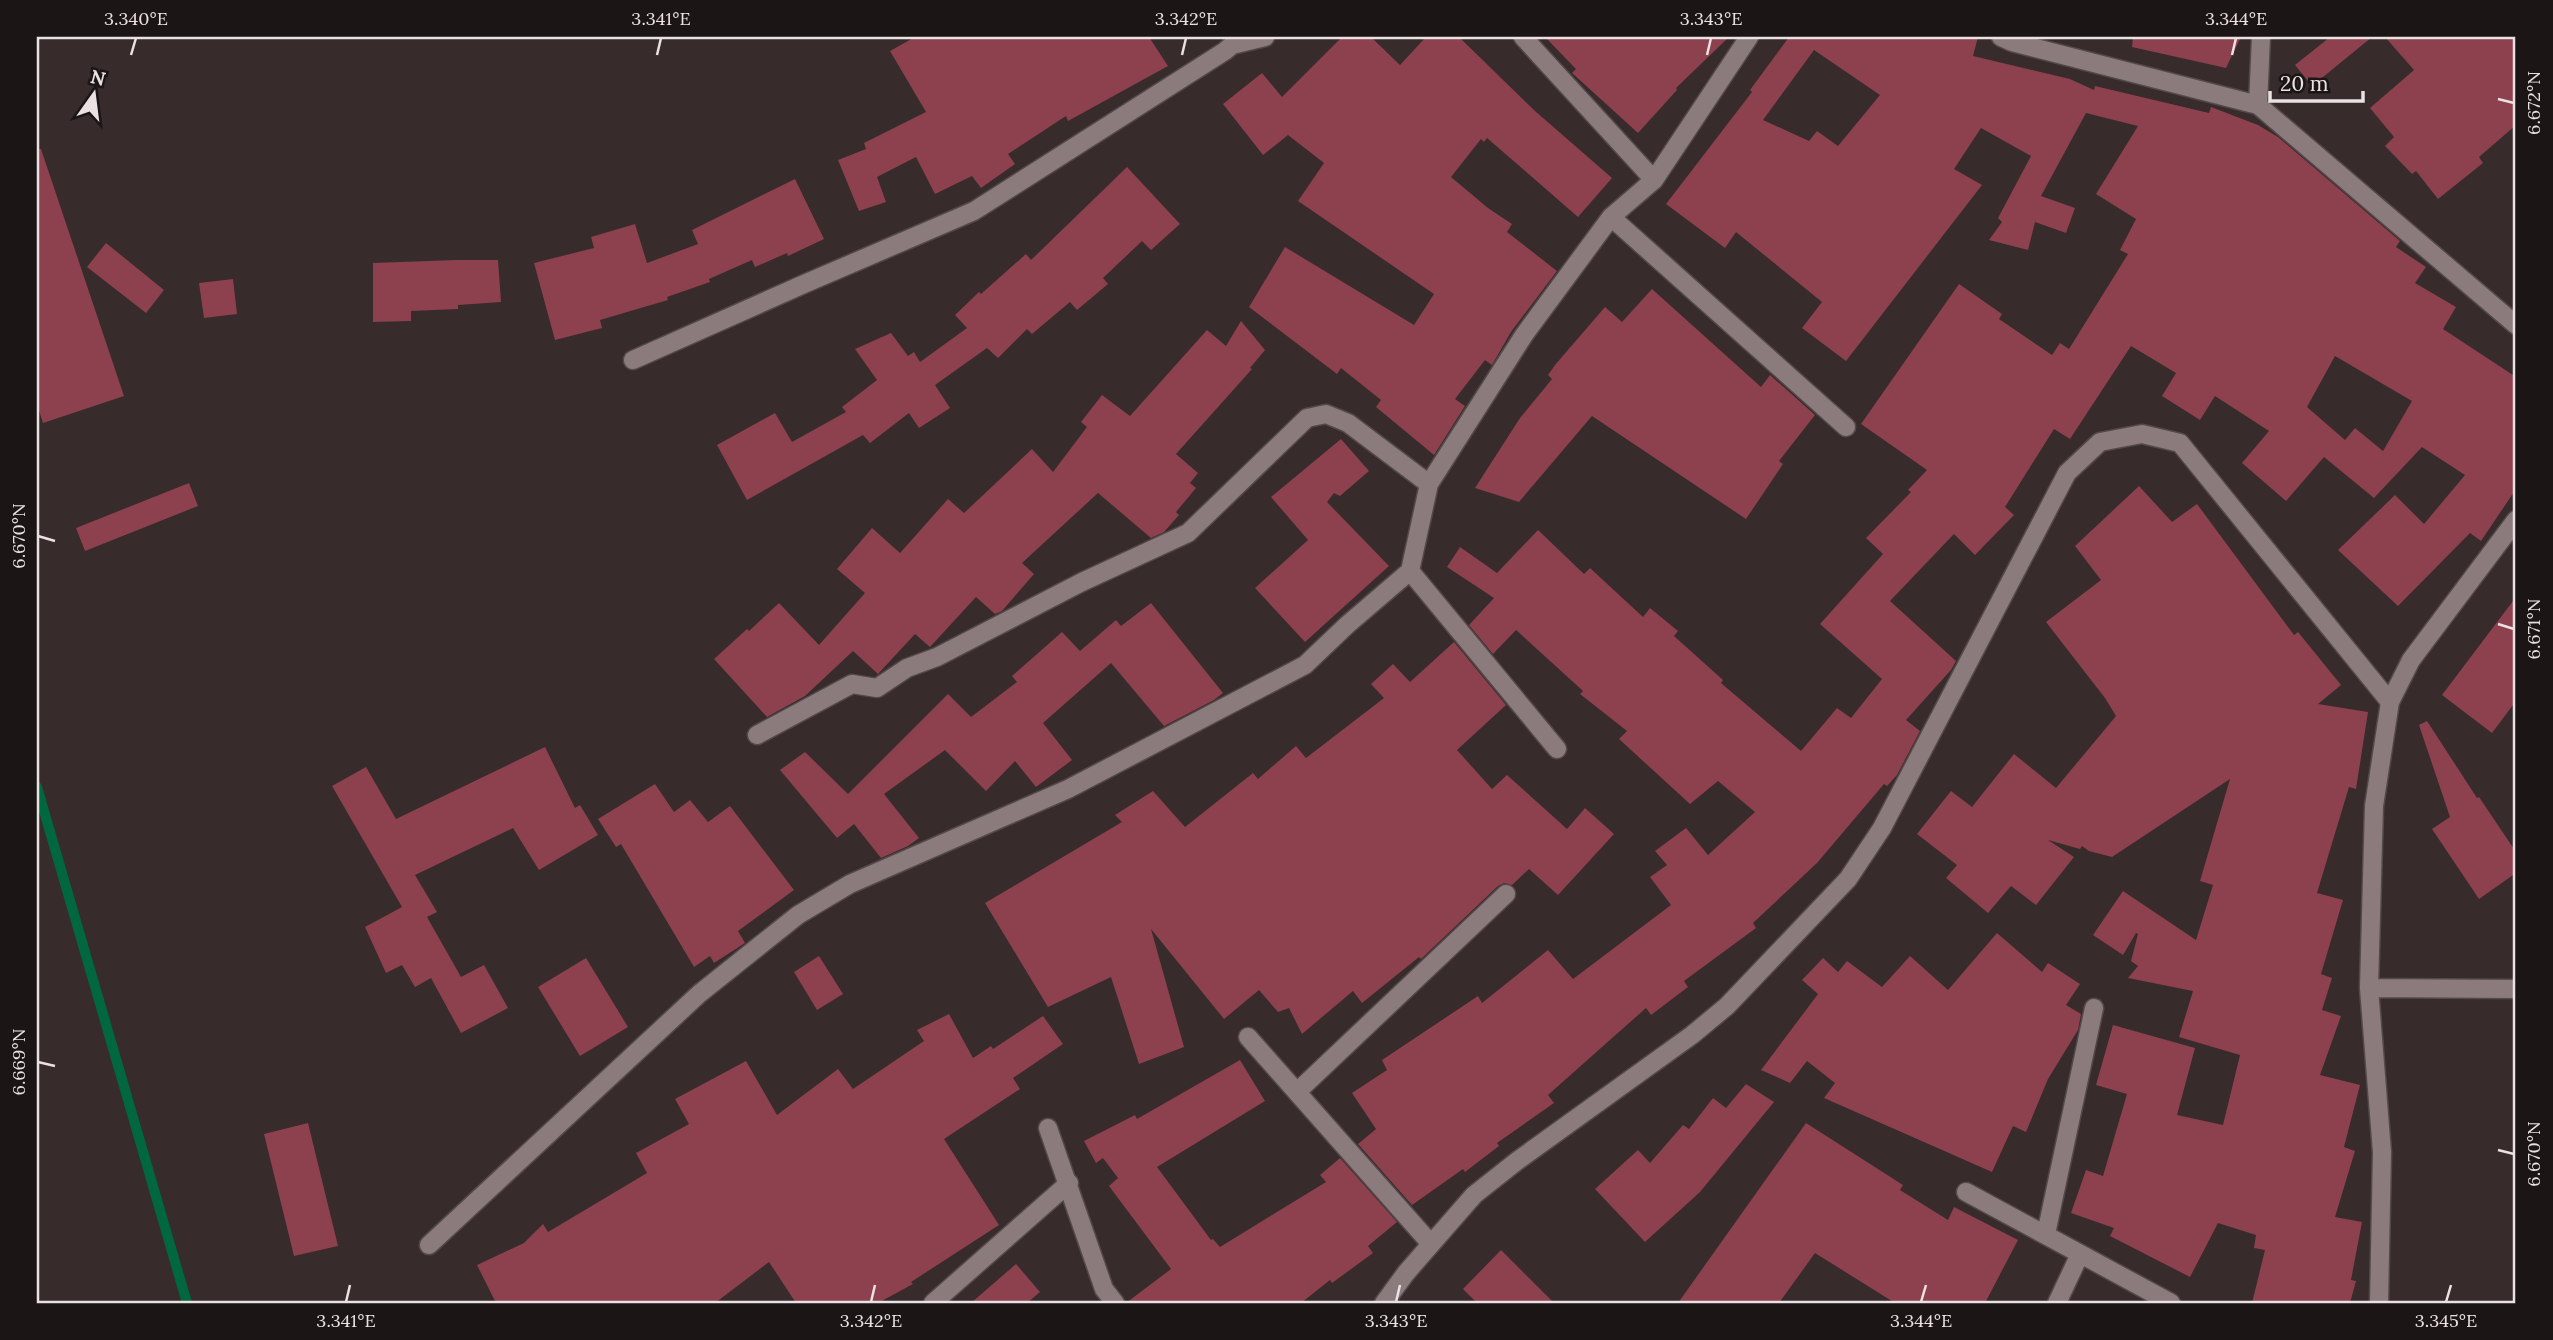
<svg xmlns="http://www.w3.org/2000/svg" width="2553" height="1340" font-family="Lora,serif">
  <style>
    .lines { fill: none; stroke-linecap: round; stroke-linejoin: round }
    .stream { stroke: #00673f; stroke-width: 10 }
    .building { fill: #8d404d; fill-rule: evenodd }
    .minor-casing { stroke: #54494a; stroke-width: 21 }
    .minor { stroke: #8b7b7d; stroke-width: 18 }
    .ticks { fill: none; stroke: #e9e1e2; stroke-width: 2.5 }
    .neatline { fill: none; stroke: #e9e1e2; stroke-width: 2.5 }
    .ticks-label { font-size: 18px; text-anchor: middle; fill: #e9e1e2 }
  </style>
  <rect width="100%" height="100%" fill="#372b2c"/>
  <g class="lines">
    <path class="stream" d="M37 787 187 1303"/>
  </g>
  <path class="building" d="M915 37H1149L1168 66 1068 121 1066 116 1008 154 1015 164 981 188 972 176 935 194 916 157 877 177 886 202 859 211 838 160 866 149 864 143 926 112 890 51Z
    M1342 37H1371L1400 65 1426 37H1459L1535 111 1612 178 1578 217 1487 138 1484 142 1481 139 1451 177 1488 208 1512 224 1507 232 1557 271 1511 332 1492 365 1485 360 1455 399 1465 406 1434 455 1376 407 1381 400 1341 368 1337 374 1249 307 1285 247 1414 325 1434 294 1298 201 1324 163 1288 135 1263 155 1223 104 1262 73 1282 97Z
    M1545 37H1729L1676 88 1677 90 1638 133 1572 73 1576 69Z
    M1789 37H1978L1973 56 2070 79 2094 90 2095 86 2209 113 2211 107 2258 125 2278 137 2400 241 2396 247 2426 267 2415 283 2456 307 2443 329 2516 377V489L2481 541 2470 533 2398 606 2338 550 2395 495 2424 524 2465 475 2422 447 2374 498 2324 457 2286 501 2242 463 2269 431 2215 396 2200 420 2162 396 2176 373 2131 346 2070 439 2054 429 2005 507 2014 515 1975 555 1954 534 1890 601 1956 661 1951 670 1906 720 1920 731 1897 775 1887 786 1884 784 1817 863 1753 923 1756 928 1684 981 1688 987 1651 1015 1646 1008 1548 1095 1554 1103 1497 1143 1499 1146 1465 1172 1463 1169 1412 1205 1358 1144 1376 1129 1352 1093 1387 1070 1382 1060 1478 996 1482 1003 1548 950 1573 979 1671 905 1650 877 1667 865 1655 851 1686 828 1708 855 1755 812 1718 781 1690 804 1619 739 1627 731 1580 694 1583 691 1516 630 1493 654 1469 625 1494 598 1447 567 1460 547 1497 573 1538 530 1584 574 1590 568 1643 617 1650 608 1678 631 1674 636 1723 680 1721 683 1801 751 1837 708 1851 718 1882 679 1820 624 1883 554 1866 538 1911 492 1908 490 1927 470 1861 424 1959 284 2002 314 1999 319 2052 355 2060 343 2069 349 2128 254 2120 250 2136 219 2096 194 2138 126 2086 113 2041 196 2075 208 2066 233 2035 222 2028 250 1989 240 2002 222 1998 218 2031 156 1981 128 1954 169 1982 185 1846 361 1802 328 1822 302 1736 232 1725 248 1666 204 1752 92 1750 90ZM1814 50 1880 95 1838 146 1817 131 1809 141 1763 120ZM2335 356 2412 401 2383 451 2355 428 2345 440 2307 407Z
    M2133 37H2241L2226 68 2132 47Z
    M2330 37H2372L2312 86 2295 65Z
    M2385 37H2516V125L2479 157 2483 163 2438 199 2416 171 2412 174 2385 146 2394 137 2370 108 2414 70Z
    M37 149H41L124 396 43 423 37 404Z
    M1127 167 1180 224 1151 250 1142 241 1103 278 1108 284 1077 310 1070 302 1032 334 1027 329 998 358 987 348 935 385 950 408 919 428 909 413 870 443 863 435 747 500 717 445 775 413 792 442 846 412 842 407 877 380 855 349 891 333 908 356 914 352 920 362 967 328 955 315 979 292 981 294 1026 254 1031 260Z
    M795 179 824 239 788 256 787 253 755 267 752 260 709 279 710 282 667 297 668 300 600 320 602 328 555 340 534 263 594 248 591 237 635 224 647 263 698 244 692 230Z
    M106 243 164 290 146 313 87 267Z
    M456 260H498L501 302 458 305V309L411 311V321L373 322V263Z
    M233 279 237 314 204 318 199 283Z
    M1652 289 1761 387 1770 375 1815 415 1779 461 1783 464 1746 519 1592 416 1519 502 1475 488 1520 418 1552 379 1548 375 1555 365 1605 307 1622 322Z
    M1241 321 1265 350 1250 368 1252 369 1176 454 1198 473 1190 483 1196 488 1176 512 1179 515 1164 532 1151 538 1098 493 1022 563 1034 574 1002 611 995 614 976 597 930 647 915 634 878 674 853 651 805 696 767 717 714 659 747 629 749 631 779 603 819 645 865 593 837 569 872 528 900 553 948 499 964 513 1032 449 1053 472 1087 427 1081 422 1102 395 1130 416 1207 330 1226 346Z
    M1341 439 1369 471 1340 496 1334 493 1327 502 1389 566 1305 642 1255 588 1308 540 1271 497Z
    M189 483 198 506 85 551 76 528Z
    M2139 486 2172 522 2197 504 2294 635 2298 632 2341 685 2318 704 2368 712 2356 789 2349 787 2317 893 2343 900 2321 974 2332 978 2322 1010 2341 1016 2320 1075 2360 1085 2344 1147 2355 1151 2335 1217 2362 1222 2351 1280 2356 1281 2350 1303H2252L2265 1250 2254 1248 2256 1235 2218 1223 2190 1277 2110 1236 2114 1228 2071 1213 2086 1170 2103 1176 2127 1094 2096 1085 2113 1025 2195 1048 2177 1115 2223 1125 2240 1055 2179 1037 2193 991 2128 978 2138 966 2131 961 2138 934 2136 933 2123 955 2093 935 2123 891 2196 940 2213 885 2200 881 2230 779 2112 857 2089 851 2082 846 2080 849 2048 840 2074 857 2036 905 2011 886 1988 913 1946 878 1957 865 1917 834 1951 791 1972 807 2014 754 2056 788 2116 716 2105 698 2046 622 2101 580 2075 546Z
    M2516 597V701L2492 733 2442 695Z
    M1151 603 1223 693 1214 700 1164 726 1111 663 1043 723 1072 760 1036 787 1015 761 986 791 945 750 884 794 919 838 908 846 881 858 854 824 837 838 780 770 805 752 848 794 948 694 971 717 1017 682 1012 676 1062 632 1080 651 1116 620 1121 626Z
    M1454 642 1506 705 1457 750 1492 789 1507 775 1567 829 1585 808 1614 834 1558 895 1529 869 1512 885 1504 883 1498 886 1421 959 1419 957 1362 1003 1353 991 1302 1034 1289 1008 1278 1012 1259 990 1224 1019 1151 929 1184 1047 1139 1064 1111 977 1048 1007 985 903 1122 822 1115 815 1153 791 1185 827 1253 773 1258 779 1296 746 1306 758 1384 698 1371 684 1393 664 1410 682Z
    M2427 721 2477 798 2479 797 2516 852V873L2479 899 2432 829 2450 817 2419 725Z
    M545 747 575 808 580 805 598 835 539 870 513 828 415 875 437 912 427 917 461 977 484 965 508 1008 461 1033 431 978 415 987 402 965 386 973 365 927 402 907 332 786 366 767 396 819Z
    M655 784 674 812 690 800 708 822 730 806 794 890 738 931 745 943 714 963 710 956 694 967 621 844 616 847 598 819Z
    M1997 933 2042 972 2048 963 2080 984 2066 1005 2081 1014 2078 1030 2048 1079 2026 1132 2013 1126 1992 1172 1824 1098 1835 1083 1807 1061 1790 1083 1761 1070 1818 994 1802 980 1823 958 1838 972 1847 961 1882 987 1910 956 1948 990Z
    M819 956 843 994 817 1010 794 972Z
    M586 958 628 1027 580 1056 538 987Z
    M949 1014 973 1058 991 1046 993 1049 1043 1016 1063 1044 1013 1078 1020 1089 944 1139 999 1225 911 1282 913 1284 878 1303H796L769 1262 715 1303H496L477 1265 524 1243 543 1224 548 1232 647 1173 636 1153 689 1124 675 1099 746 1061 777 1115 838 1069 853 1089 924 1041 917 1030Z
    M1240 1060 1265 1101 1157 1167 1211 1240 1213 1239 1220 1247 1326 1182 1320 1175 1340 1158 1397 1222 1368 1246 1373 1253 1332 1283 1330 1280 1301 1303H1126L1171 1269 1109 1186 1118 1178 1103 1158 1096 1163 1084 1141 1135 1115 1137 1119Z
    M1746 1084 1774 1102 1700 1192 1645 1242 1595 1189 1638 1150 1650 1163 1683 1125 1689 1129 1713 1098 1726 1108Z
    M308 1123 338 1246 294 1256 264 1134Z
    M1806 1123 1903 1185 1900 1190 1948 1220 1954 1207 2018 1240 1985 1303H1895L1815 1253 1779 1303H1678Z
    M1501 1250 1554 1303H1477L1463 1289Z
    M1016 1264 1040 1292 1027 1303H971Z"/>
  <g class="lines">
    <g class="minor-casing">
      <path id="minor" d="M1523 37 1654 180
        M2001 37 2012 42 2258 105 2516 325
        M2258 105 2261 37
        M1611 217 1846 427
        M633 360 804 284 974 211 1225 51 1232 45 1265 37
        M1410 571 1557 749
        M757 735 852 684 877 688 907 668 937 657 1082 582 1188 533 1307 418 1326 414 1348 423 1429 484
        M2369 988 2516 989
        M1248 1037 1431 1244
        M1298 1091 1506 894
        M1048 1128 1104 1289 1115 1303
        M1966 1192 2171 1303
        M2046 1234 2094 1008
        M429 1245 699 994 798 915 850 884 1068 789 1305 665 1347 625 1410 571 1429 484 1524 335 1611 217 1654 180 1749 37
        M933 1303 1069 1183
        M1384 1303 1406 1273 1474 1195 1517 1161 1692 1035 1727 1006 1848 879 1882 828 2067 473 2100 442 2142 434 2180 443 2390 702
        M2057 1303 2080 1254
        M2379 1303 2382 1152 2369 988 2374 806 2390 702 2411 660 2516 520"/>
    </g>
    <use href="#minor" class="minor"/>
  </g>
  <path class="ticks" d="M131 55 136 38M657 55 661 38M1182 55 1186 38M1707 55 1711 38M2232 55 2236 38M2498 99 2514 103M38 536 55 541M2498 624 2514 629M38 1062 55 1066M2498 1150 2514 1154M346 1302 350 1285M871 1302 875 1285M1396 1302 1400 1285M1921 1302 1926 1285M2446 1302 2451 1285"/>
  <rect width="2553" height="1340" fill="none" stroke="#1b1516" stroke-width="77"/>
  <g transform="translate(94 94) rotate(14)" stroke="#1b1516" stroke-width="5" paint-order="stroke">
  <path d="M0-5L12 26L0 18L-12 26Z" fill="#e9e1e2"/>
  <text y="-10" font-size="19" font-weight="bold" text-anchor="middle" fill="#e9e1e2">N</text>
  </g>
  <path d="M2270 91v10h93v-10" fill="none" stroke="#e9e1e2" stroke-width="3.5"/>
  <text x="2280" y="91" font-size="21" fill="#e9e1e2" stroke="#1b1516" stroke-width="5" paint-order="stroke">20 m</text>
  <rect x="38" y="38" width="2476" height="1264" class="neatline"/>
  <g class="ticks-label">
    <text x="136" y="25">3.340°E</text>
    <text x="661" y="25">3.341°E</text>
    <text x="1186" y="25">3.342°E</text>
    <text x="1711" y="25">3.343°E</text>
    <text x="2236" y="25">3.344°E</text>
    <text transform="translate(2534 103) rotate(-90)" y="6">6.672°N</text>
    <text transform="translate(19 536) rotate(-90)" y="6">6.670°N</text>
    <text transform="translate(2534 629) rotate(-90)" y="6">6.671°N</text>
    <text transform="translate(19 1062) rotate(-90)" y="6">6.669°N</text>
    <text transform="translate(2534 1154) rotate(-90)" y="6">6.670°N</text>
    <text x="346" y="1327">3.341°E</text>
    <text x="871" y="1327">3.342°E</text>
    <text x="1396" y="1327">3.343°E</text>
    <text x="1921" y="1327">3.344°E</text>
    <text x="2446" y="1327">3.345°E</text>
  </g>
</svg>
